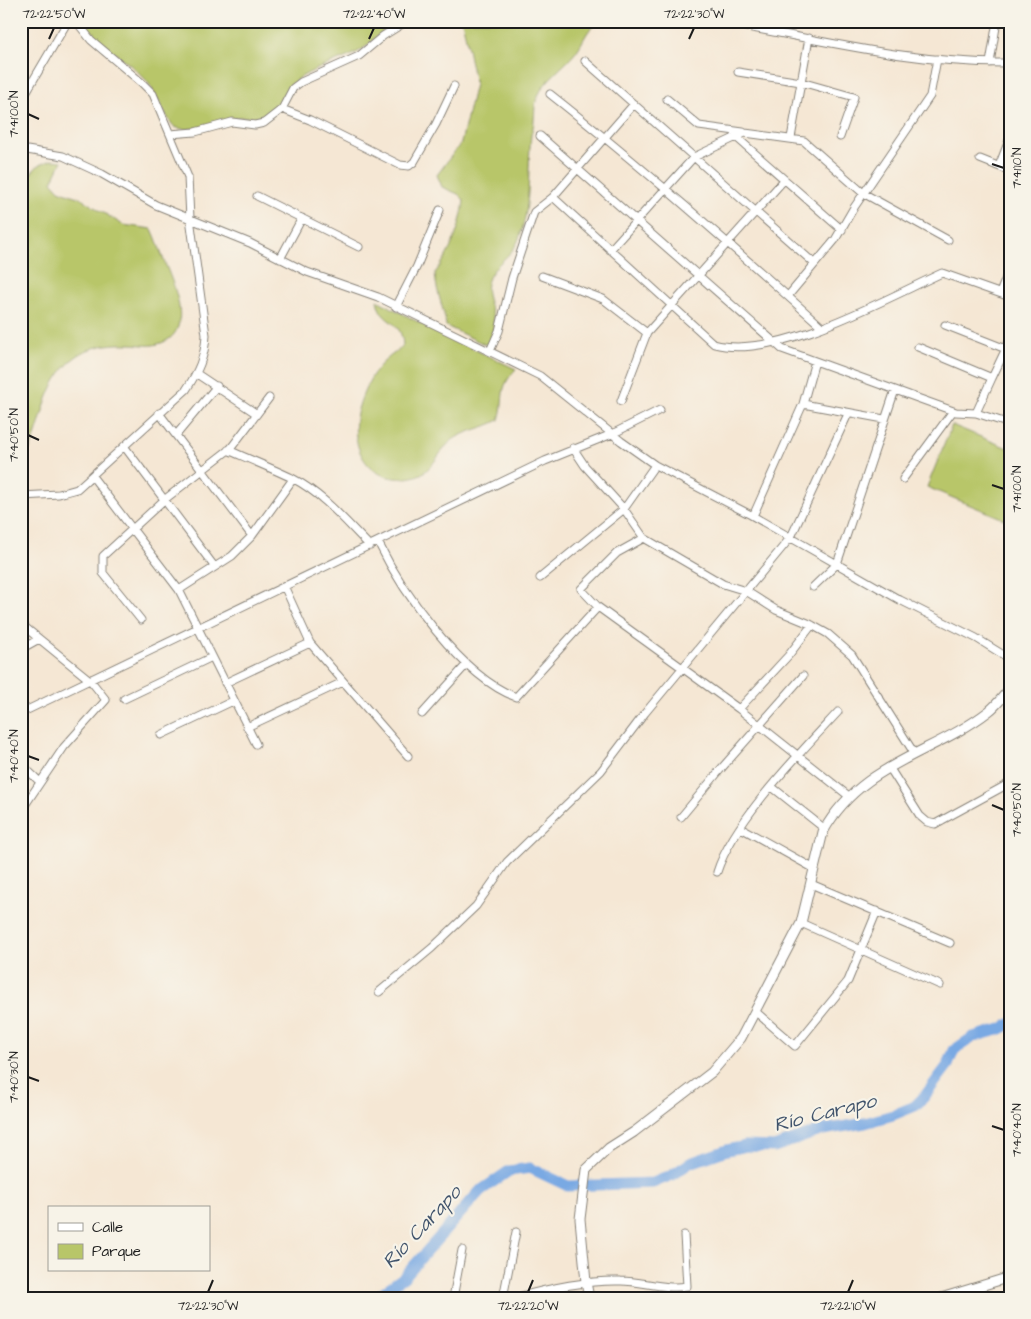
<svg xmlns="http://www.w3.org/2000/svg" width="1031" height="1319" font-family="'Architects Daughter',sans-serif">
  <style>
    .green { fill: #b8c669; stroke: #6a7142 }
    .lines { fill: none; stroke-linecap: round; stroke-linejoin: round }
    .river { stroke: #79a9e3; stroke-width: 11 }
    .street-casing { stroke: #888278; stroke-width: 9 }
    .secondary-casing { stroke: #888278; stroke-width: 11 }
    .street { stroke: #fff; stroke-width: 7 }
    .secondary { stroke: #fff; stroke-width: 9 }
    .ticks { fill: none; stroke: #1c1c1c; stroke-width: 2 }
    .labels { text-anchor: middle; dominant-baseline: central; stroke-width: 4.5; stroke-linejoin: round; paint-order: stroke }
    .water-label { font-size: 20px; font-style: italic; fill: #41546c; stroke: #f7f3e8 }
    .neatline { fill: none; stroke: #1c1c1c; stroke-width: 2 }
    .ticks-label { font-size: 12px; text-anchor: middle; fill: #1c1c1c }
  </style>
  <rect width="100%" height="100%" fill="#f7f3e8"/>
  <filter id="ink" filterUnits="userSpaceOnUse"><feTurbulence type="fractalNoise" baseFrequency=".02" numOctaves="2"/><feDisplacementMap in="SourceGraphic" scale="10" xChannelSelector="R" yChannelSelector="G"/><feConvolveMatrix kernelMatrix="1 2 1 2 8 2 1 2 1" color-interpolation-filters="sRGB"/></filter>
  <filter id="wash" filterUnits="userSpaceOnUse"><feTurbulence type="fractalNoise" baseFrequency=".0096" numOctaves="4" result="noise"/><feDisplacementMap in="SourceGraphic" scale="20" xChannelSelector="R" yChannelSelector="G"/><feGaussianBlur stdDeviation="1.12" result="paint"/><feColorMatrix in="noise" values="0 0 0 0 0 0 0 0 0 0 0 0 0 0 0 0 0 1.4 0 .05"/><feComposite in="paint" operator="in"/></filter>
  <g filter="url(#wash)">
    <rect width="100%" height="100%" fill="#f5e7d4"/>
    <path class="green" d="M80 21H398C381 29 372 45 356 53 338 62 304 71 291 85 282 95 279 107 267 114 255 121 247 115 234 118 219 121 190 134 175 127 168 123 154 88 145 79 125 57 98 45 80 21Z
      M460 21H602C587 26 585 40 576 52 564 68 545 78 537 98 534 106 535 112 534 120 534 126 532 130 531 135 527 171 532 207 518 241 511 258 492 264 487 283 483 304 505 320 486 345L446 326C444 307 436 293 435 273 450 255 462 224 464 200L458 194 442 187 437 175 461 143 475 84 463 24Z
      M52 160 62 161 52 182 59 190 80 198 123 225 152 229C157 239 159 248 163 258 172 282 198 333 158 344 148 347 138 344 128 344 108 343 86 347 71 361 37 395 46 429 21 463V202C30 180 26 167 52 160Z
      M377 300 431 329 516 369C497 390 506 396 499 420 484 429 460 431 448 444 437 455 432 471 416 476 369 489 346 446 359 406 362 395 370 378 377 369 384 360 395 353 403 346 402 317 381 326 377 300Z
      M952 425 1010 449V511L1006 520 927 487Z"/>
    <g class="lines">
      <path class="river" d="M375 1298 404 1277 480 1191 509 1171 530 1168 568 1186 653 1183 672 1175 690 1163 727 1150 746 1146 774 1147 823 1130 865 1123 893 1115 915 1106 924 1097 948 1065 954 1050 973 1037 1001 1029 1010 1024"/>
    </g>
  </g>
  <g filter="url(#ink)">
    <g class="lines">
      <g class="street-casing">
        <path id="street" d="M715 21C812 38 911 64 1010 63
          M585 61 815 264
          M990 63 997 21
          M738 72 801 82 854 97 840 137
          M550 94C644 168 733 247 822 327
          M667 99 699 126 743 132
          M21 101 68 21
          M282 109 310 120 400 165 409 166 414 162 436 124 454 86
          M170 134 195 132 232 122 255 125 264 123 282 109 293 88 301 82 359 56 383 36 407 21
          M540 136 782 349 956 412 976 413 1010 424
          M735 136 842 230
          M791 138 809 38
          M21 149 63 156 102 174 156 205 250 243 307 272 378 297 540 376 621 441 655 465 751 515 900 600 976 638 1010 659
          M980 159 1010 171
          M999 166 1010 138
          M257 196 359 247
          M553 197 714 344C775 361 885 299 942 273L1010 297
          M610 250 694 157 745 133 804 141 863 193 948 240
          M280 259 302 218
          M542 276 603 299 647 333
          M1000 293 1010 268
          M788 296 835 240 853 209 930 96 937 59
          M396 307 417 266 440 210
          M945 325 1006 349
          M918 347 992 378 1010 340
          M490 351 499 331 512 278 534 212 553 197 634 104
          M197 374 257 414
          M621 401 647 333 784 180
          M803 404 884 419
          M159 413 252 536
          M976 413 992 378
          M177 434 217 386
          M124 446 214 566
          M573 448 585 466 624 509 644 538 723 584 746 591 776 610 810 624 828 634 852 655 914 753
          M228 450C249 459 271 468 292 478 323 494 346 522 370 546
          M92 476 179 590 256 744
          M903 479 953 411
          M21 496 59 494 77 489 186 390C198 372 205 357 206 335L190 218 188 177 153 94 142 83 91 40 76 21
          M753 516 803 404 815 361
          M644 538 617 553 581 589 598 607 739 709 850 797
          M378 542C403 593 462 677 516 697L598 607
          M540 578 624 509 655 465
          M813 587 837 564 895 390
          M285 588 310 643 408 756
          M179 590 232 556 252 536 293 479
          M141 620 103 573V556L164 500 231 448 269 398
          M21 624 91 681 106 700 64 747 21 811
          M21 649 39 639
          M225 683 310 643
          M124 699 212 657
          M739 709 788 656 812 625
          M21 713 545 461 612 434 660 410
          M422 714 466 665
          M247 727 343 682
          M161 735 233 701
          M21 764 40 782
          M889 767 920 816 927 822 935 824 1010 783
          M772 787 825 829
          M681 817 720 770 803 676
          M741 828 813 868
          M717 872C733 821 801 752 838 712
          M811 884 950 943
          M801 923 940 985
          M379 992 432 948 476 906 507 862 601 771 645 713 791 537 848 414
          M756 1012 795 1046 848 981 877 911
          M1007 1278 1010 1290
          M453 1298 462 1250
          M503 1298 516 1232
          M514 1298C549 1288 585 1280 621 1281 643 1281 665 1290 687 1286L684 1235"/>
      </g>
      <g class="secondary-casing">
        <path id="secondary" d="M589 1298 586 1282 580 1219 586 1170 609 1148 634 1132 712 1072 741 1038 801 923 823 832C861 763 932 755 989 711 997 705 1003 696 1010 689
          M941 1298 1010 1277"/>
      </g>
      <use href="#street" class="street"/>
      <use href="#secondary" class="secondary"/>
    </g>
  </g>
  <path class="ticks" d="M49 39 54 28M369 39 374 28M689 39 694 28M28 114 39 119M992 164 1004 168M28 435 39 440M992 485 1004 489M28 756 39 760M992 805 1004 810M28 1077 39 1081M992 1126 1004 1130M208 1292 213 1280M528 1292 533 1280M848 1292 853 1280"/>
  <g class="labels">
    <g class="water-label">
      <text transform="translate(825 1113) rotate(-14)">Río Carapo</text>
      <text transform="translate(422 1227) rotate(-47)">Río Carapo</text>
    </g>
  </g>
  <rect width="1031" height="1319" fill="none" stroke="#f7f3e8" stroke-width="55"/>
  <rect x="48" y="1206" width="162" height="65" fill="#f7f3e8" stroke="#9f9d96"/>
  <rect x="58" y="1223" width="25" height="8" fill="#ffffff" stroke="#9f9d96"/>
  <text x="92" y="1232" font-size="15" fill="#1c1c1c">Calle</text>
  <rect x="58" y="1244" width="25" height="15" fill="#b8c669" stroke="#9f9d96"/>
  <text x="92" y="1256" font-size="15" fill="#1c1c1c">Parque</text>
  <rect x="28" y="28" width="976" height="1264" class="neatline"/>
  <g class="ticks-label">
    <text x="54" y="18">72°22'50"W</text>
    <text x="374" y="18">72°22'40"W</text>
    <text x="694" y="18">72°22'30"W</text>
    <text transform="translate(14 114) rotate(-90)" y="4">7°41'00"N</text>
    <text transform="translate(1017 168) rotate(-90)" y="4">7°41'10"N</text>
    <text transform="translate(14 435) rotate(-90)" y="4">7°40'50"N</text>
    <text transform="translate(1017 489) rotate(-90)" y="4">7°41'00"N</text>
    <text transform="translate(14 756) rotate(-90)" y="4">7°40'40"N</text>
    <text transform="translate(1017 810) rotate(-90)" y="4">7°40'50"N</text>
    <text transform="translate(14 1077) rotate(-90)" y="4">7°40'30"N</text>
    <text transform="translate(1017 1130) rotate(-90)" y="4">7°40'40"N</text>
    <text x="208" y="1310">72°22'30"W</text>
    <text x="528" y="1310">72°22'20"W</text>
    <text x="848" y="1310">72°22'10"W</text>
  </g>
</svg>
